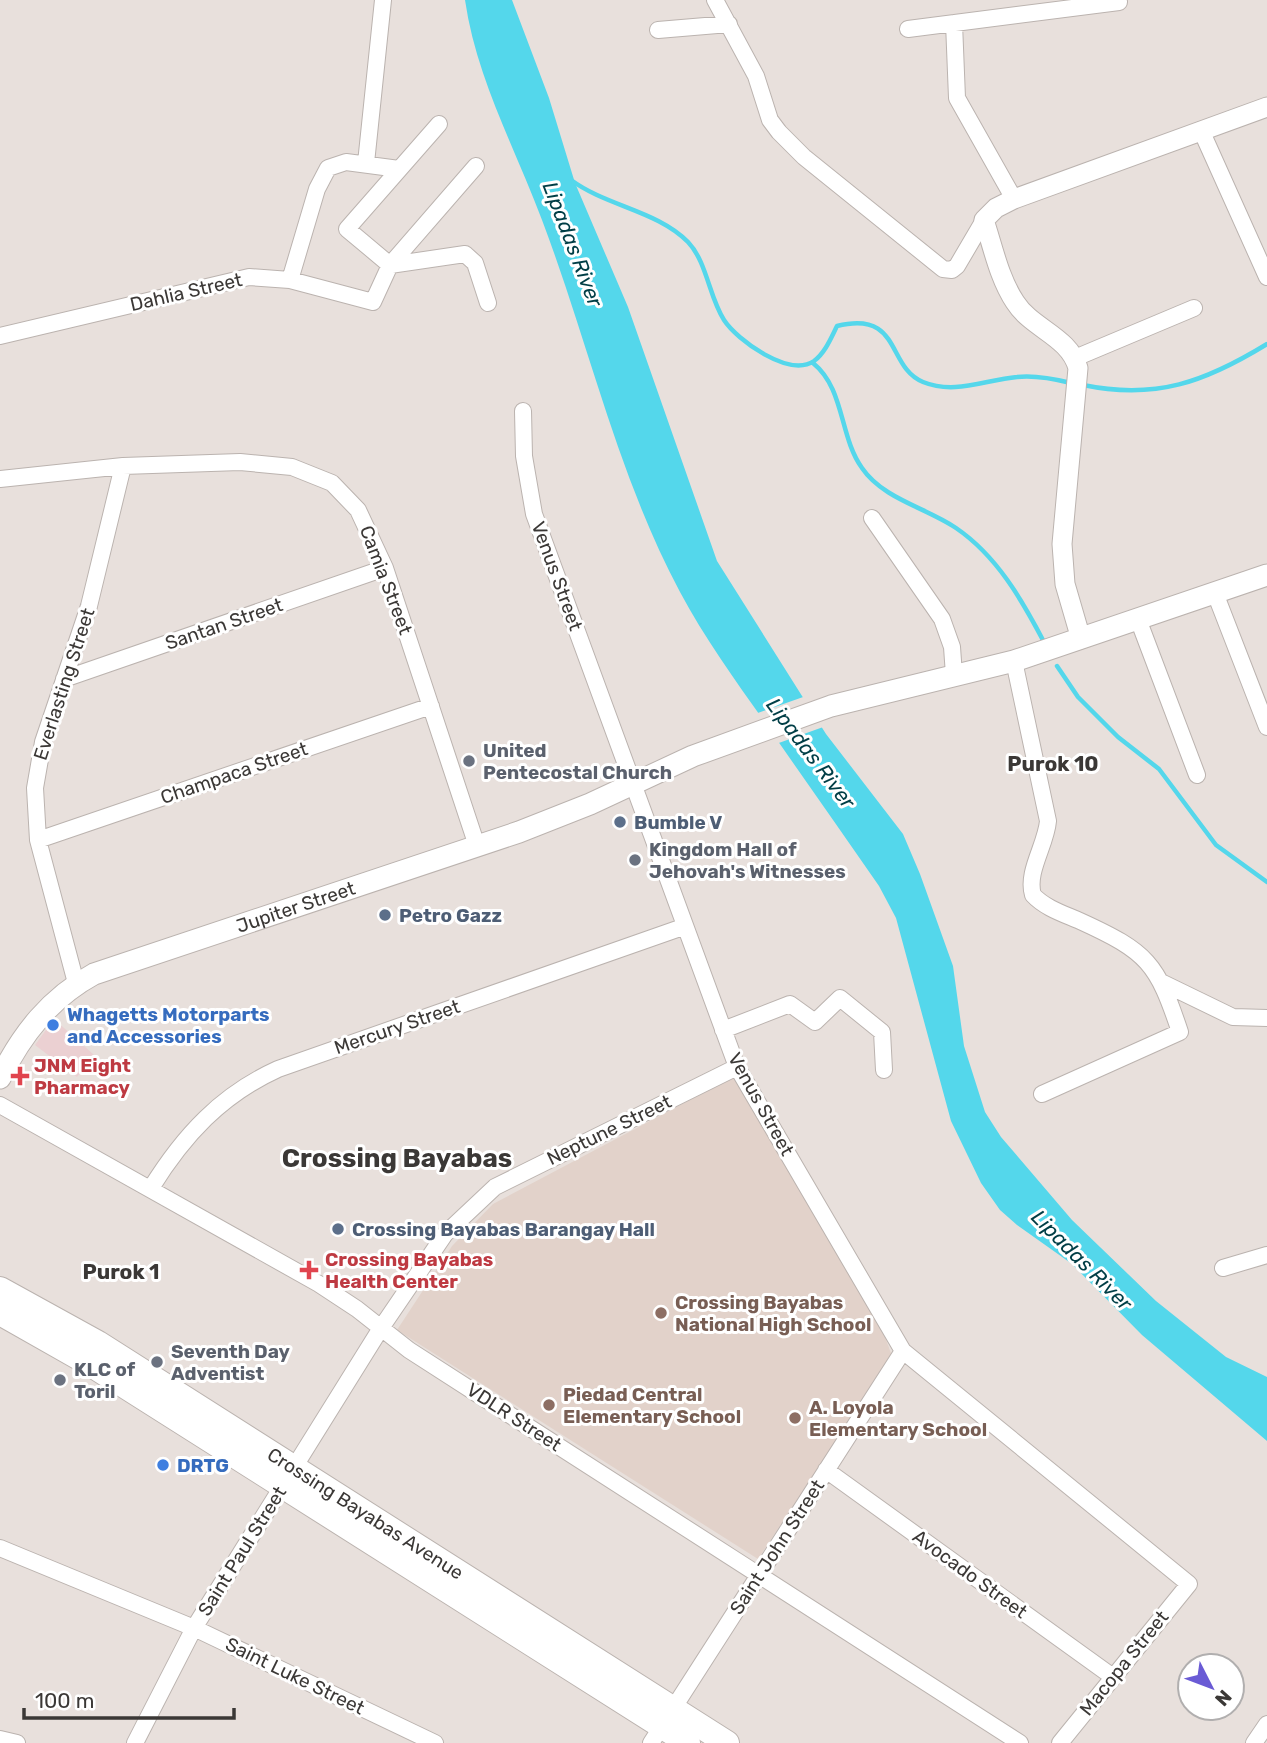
<svg xmlns="http://www.w3.org/2000/svg" width="1267" height="1743" font-family="Rubik,sans-serif">
  <style>
    .commercial { fill: #ebd0d2 }
    .built { fill: #e2d2ca }
    .water { fill: #54d7eb }
    .pier { fill: #e8e0dc }
    .lines { fill: none; stroke-linecap: round; stroke-linejoin: round }
    .stream { stroke: #54d7eb; stroke-width: 4.5 }
    .minor-casing { stroke: #bbb3af; stroke-width: 18 }
    .tertiary-casing { stroke: #bbb3af; stroke-width: 21 }
    .secondary-casing { stroke: #bbb3af; stroke-width: 23 }
    .primary-casing { stroke: #bbb3af; stroke-width: 26 }
    .minor { stroke: #fff; stroke-width: 16 }
    .tertiary { stroke: #fff; stroke-width: 19 }
    .secondary { stroke: #fff; stroke-width: 21 }
    .primary { stroke: #fff; stroke-width: 24 }
    .worship-dot { fill: #6b7280; stroke: #fff; stroke-width: 2.5 }
    .service-dot { fill: #5c6f8a; stroke: #fff; stroke-width: 2.5 }
    .shop-dot { fill: #3f7fe0; stroke: #fff; stroke-width: 2.5 }
    .health-dot { fill: #e0444e; stroke: #fff; stroke-width: 2.5 }
    .education-dot { fill: #8d6e63; stroke: #fff; stroke-width: 2.5 }
    .labels { text-anchor: middle; dominant-baseline: central; stroke-width: 6; stroke-linejoin: round; paint-order: stroke }
    .street-label { font-size: 19px; fill: #3b3836; stroke: #fff }
    .worship-label { font-size: 19px; font-weight: bold; fill: #5b616d; stroke: #fff; text-anchor: start }
    .service-label { font-size: 19px; font-weight: bold; fill: #4e5e75; stroke: #fff; text-anchor: start }
    .shop-label { font-size: 19px; font-weight: bold; fill: #366cbe; stroke: #fff; text-anchor: start }
    .health-label { font-size: 19px; font-weight: bold; fill: #be3a42; stroke: #fff; text-anchor: start }
    .education-label { font-size: 19px; font-weight: bold; fill: #785e54; stroke: #fff; text-anchor: start }
    .water-label { font-size: 21px; font-style: italic; fill: #003e46; stroke: #fff }
    .neighbourhood-label { font-size: 21px; font-weight: bold; fill: #3b3836; stroke: #fff }
    .district-label { font-size: 26px; font-weight: bold; fill: #3b3836; stroke: #fff }
  </style>
  <rect width="100%" height="100%" fill="#e8e0dc"/>
  <path class="commercial" d="M54 1019 94 1055 77 1077 35 1045Z"/>
  <path class="built" d="M735 1076 884 1334 892 1356 758 1559 397 1330 452 1246 493 1204Z"/>
  <path class="water" d="M465 0H512L549 98 575 183 628 307 717 561 826 734 903 834 920 874 953 966 964 1046 985 1112 1001 1137 1072 1220 1156 1301 1226 1357 1267 1377V1441L1142 1335 1072 1264 1017 1225 1000 1210 981 1183 951 1121 896 918 879 886C841 831 802 776 764 721 735 680 704 637 680 592 617 474 589 344 542 220 515 148 476 77 465 0Z"/>
  <path class="pier" d="M806 696 826 726 776 744 755 714Z"/>
  <g class="lines">
    <path class="stream" d="M571 180C606 206 658 211 688 242 707 262 709 297 724 320 737 340 789 378 814 361 825 353 831 338 837 326 902 310 886 367 923 382 955 395 984 380 1017 377 1034 375 1055 379 1071 383
      M813 363C845 389 839 436 862 468 883 499 927 508 956 528 997 556 1022 600 1044 642
      M1083 385C1156 400 1205 382 1267 344
      M1057 666 1078 697 1118 737 1159 769 1216 845 1267 882"/>
    <g class="minor-casing">
      <path id="minor" d="M715 0 756 76 770 120 779 132 804 157 943 269 952 270 957 266 984 220
        M954 23 957 98 1014 199
        M908 29 1119 2
        M658 30 729 24
        M439 124 347 229 390 265 465 254 475 263 488 303
        M1201 130 1267 277
        M366 163 383 0
        M290 280 317 189 328 168 346 162 399 169
        M0 336 249 277 290 280 373 302 390 265 476 166
        M1075 358 1194 308
        M523 411 524 456 534 514 737 1067 903 1351 1189 1584 1060 1743
        M0 479 123 466 240 462 292 467 332 483 358 510 385 568 477 846
        M872 518 942 619 952 647 954 675
        M1215 593 1267 727
        M1138 619 1197 775
        M1014 661 1048 821C1046 845 1026 872 1033 895 1045 908 1064 914 1080 921 1148 952 1157 963 1180 1032L1042 1094
        M64 679 385 568
        M38 840 431 706
        M76 983 38 840 35 788 43 742 89 606 123 466
        M1163 983 1233 1017 1267 1018
        M723 1030 790 1004 815 1022 840 998 882 1032 884 1070
        M0 1105 319 1284 357 1309 409 1350 1020 1743
        M151 1188C184 1135 221 1095 278 1069L683 927
        M1223 1268 1267 1255
        M826 1470 1113 1677
        M0 1548 194 1628 435 1743
        M0 1739 17 1743
        M135 1743 194 1628 381 1328 445 1234 495 1187 737 1067
        M651 1743 903 1351
        M1254 1743 1267 1724"/>
    </g>
    <g class="tertiary-casing">
      <path id="tertiary" d="M1081 639 1065 584 1062 544 1078 368C1069 336 1032 329 1015 302 999 278 993 247 984 220L996 208 1014 199 1267 107"/>
    </g>
    <g class="secondary-casing">
      <g id="secondary">
        <path id="s1" d="M0 1078C22 1034 50 998 94 974L519 832 590 804 693 756 831 706 1014 661 1267 575"/>
      </g>
    </g>
    <g class="primary-casing">
      <g id="primary">
        <path id="s2" d="M0 1289 98 1343 727 1743"/>
        <path d="M0 1313 90 1364 688 1743"/>
      </g>
    </g>
    <use href="#minor" class="minor"/>
    <use href="#tertiary" class="tertiary"/>
    <use href="#secondary" class="secondary"/>
    <use href="#primary" class="primary"/>
  </g>
  <g class="worship-dot">
    <circle cx="469" cy="761" r="7"/>
    <circle cx="635" cy="860" r="7"/>
    <circle cx="157" cy="1362" r="7"/>
    <circle cx="60" cy="1380" r="7"/>
  </g>
  <g class="service-dot">
    <circle cx="620" cy="822" r="7"/>
    <circle cx="385" cy="915" r="7"/>
    <circle cx="338" cy="1229" r="7"/>
  </g>
  <g class="shop-dot">
    <circle cx="53" cy="1025" r="7"/>
    <circle cx="163" cy="1465" r="7"/>
  </g>
  <g class="health-dot">
    <path d="M16.5 1065.5h7v7h7v7h-7v7h-7v-7h-7v-7h7z"/>
    <path d="M305.5 1259.5h7v7h7v7h-7v7h-7v-7h-7v-7h7z"/>
  </g>
  <g class="education-dot">
    <circle cx="661" cy="1313" r="7"/>
    <circle cx="549" cy="1405" r="7"/>
    <circle cx="795" cy="1418" r="7"/>
  </g>
  <g class="labels">
    <g class="street-label">
      <text transform="translate(186 292) rotate(-13)">Dahlia Street</text>
      <text transform="translate(557 576) rotate(70)">Venus Street</text>
      <text transform="translate(386 580) rotate(69)">Camia Street</text>
      <text transform="translate(224 624) rotate(-19)">Santan Street</text>
      <text transform="translate(64 684) rotate(-72)">Everlasting Street</text>
      <text transform="translate(234 773) rotate(-19)">Champaca Street</text>
      <text stroke="none"><textPath href="#s1" startOffset="355">Jupiter Street</textPath></text>
      <text transform="translate(397 1027) rotate(-19)">Mercury Street</text>
      <text transform="translate(761 1104) rotate(61)">Venus Street</text>
      <text transform="translate(609 1130) rotate(-26)">Neptune Street</text>
      <text transform="translate(514 1417) rotate(33)">VDLR Street</text>
      <text stroke="none"><textPath href="#s2" startOffset="429">Crossing Bayabas Avenue</textPath></text>
      <text transform="translate(777 1547) rotate(-57)">Saint John Street</text>
      <text transform="translate(242 1551) rotate(-58)">Saint Paul Street</text>
      <text transform="translate(970 1574) rotate(36)">Avocado Street</text>
      <text transform="translate(1124 1663) rotate(-51)">Macopa Street</text>
      <text transform="translate(295 1676) rotate(26)">Saint Luke Street</text>
    </g>
    <g class="worship-label">
      <text x="483" y="750">United<tspan x="483" dy="22">Pentecostal Church</tspan></text>
      <text x="649" y="849">Kingdom Hall of<tspan x="649" dy="22">Jehovah's Witnesses</tspan></text>
      <text x="171" y="1351">Seventh Day<tspan x="171" dy="22">Adventist</tspan></text>
      <text x="74" y="1369">KLC of<tspan x="74" dy="22">Toril</tspan></text>
    </g>
    <g class="service-label">
      <text x="634" y="822">Bumble V</text>
      <text x="399" y="915">Petro Gazz</text>
      <text x="352" y="1229">Crossing Bayabas Barangay Hall</text>
    </g>
    <g class="shop-label">
      <text x="67" y="1014">Whagetts Motorparts<tspan x="67" dy="22">and Accessories</tspan></text>
      <text x="177" y="1465">DRTG</text>
    </g>
    <g class="health-label">
      <text x="34" y="1065">JNM Eight<tspan x="34" dy="22">Pharmacy</tspan></text>
      <text x="325" y="1259">Crossing Bayabas<tspan x="325" dy="22">Health Center</tspan></text>
    </g>
    <g class="education-label">
      <text x="675" y="1302">Crossing Bayabas<tspan x="675" dy="22">National High School</tspan></text>
      <text x="563" y="1394">Piedad Central<tspan x="563" dy="22">Elementary School</tspan></text>
      <text x="809" y="1407">A. Loyola<tspan x="809" dy="22">Elementary School</tspan></text>
    </g>
    <g class="water-label">
      <text transform="translate(573 244) rotate(69)">Lipadas River</text>
      <text transform="translate(811 753) rotate(53)">Lipadas River</text>
      <text transform="translate(1082 1260) rotate(45)">Lipadas River</text>
    </g>
    <g class="neighbourhood-label">
      <text x="1053" y="763">Purok 10</text>
      <text x="121" y="1271">Purok 1</text>
    </g>
    <g class="district-label">
      <text x="397" y="1158">Crossing Bayabas</text>
    </g>
  </g>
  <g transform="translate(1211 1687) rotate(132)"><circle r="33" fill="#ffffff" stroke="#b1afaf" stroke-width="2"/>
  <path d="M0-5L12 26L0 18L-12 26Z" fill="#6a5bd5"/>
  <text y="-10" font-size="19" font-weight="bold" text-anchor="middle" fill="#3b3836">N</text>
  </g>
  <path d="M24 1708v10h210v-10" fill="none" stroke="#3b3836" stroke-width="3.5"/>
  <text x="35" y="1708" font-size="21" fill="#3b3836" stroke="#ffffff" stroke-width="5" paint-order="stroke">100 m</text>
</svg>
